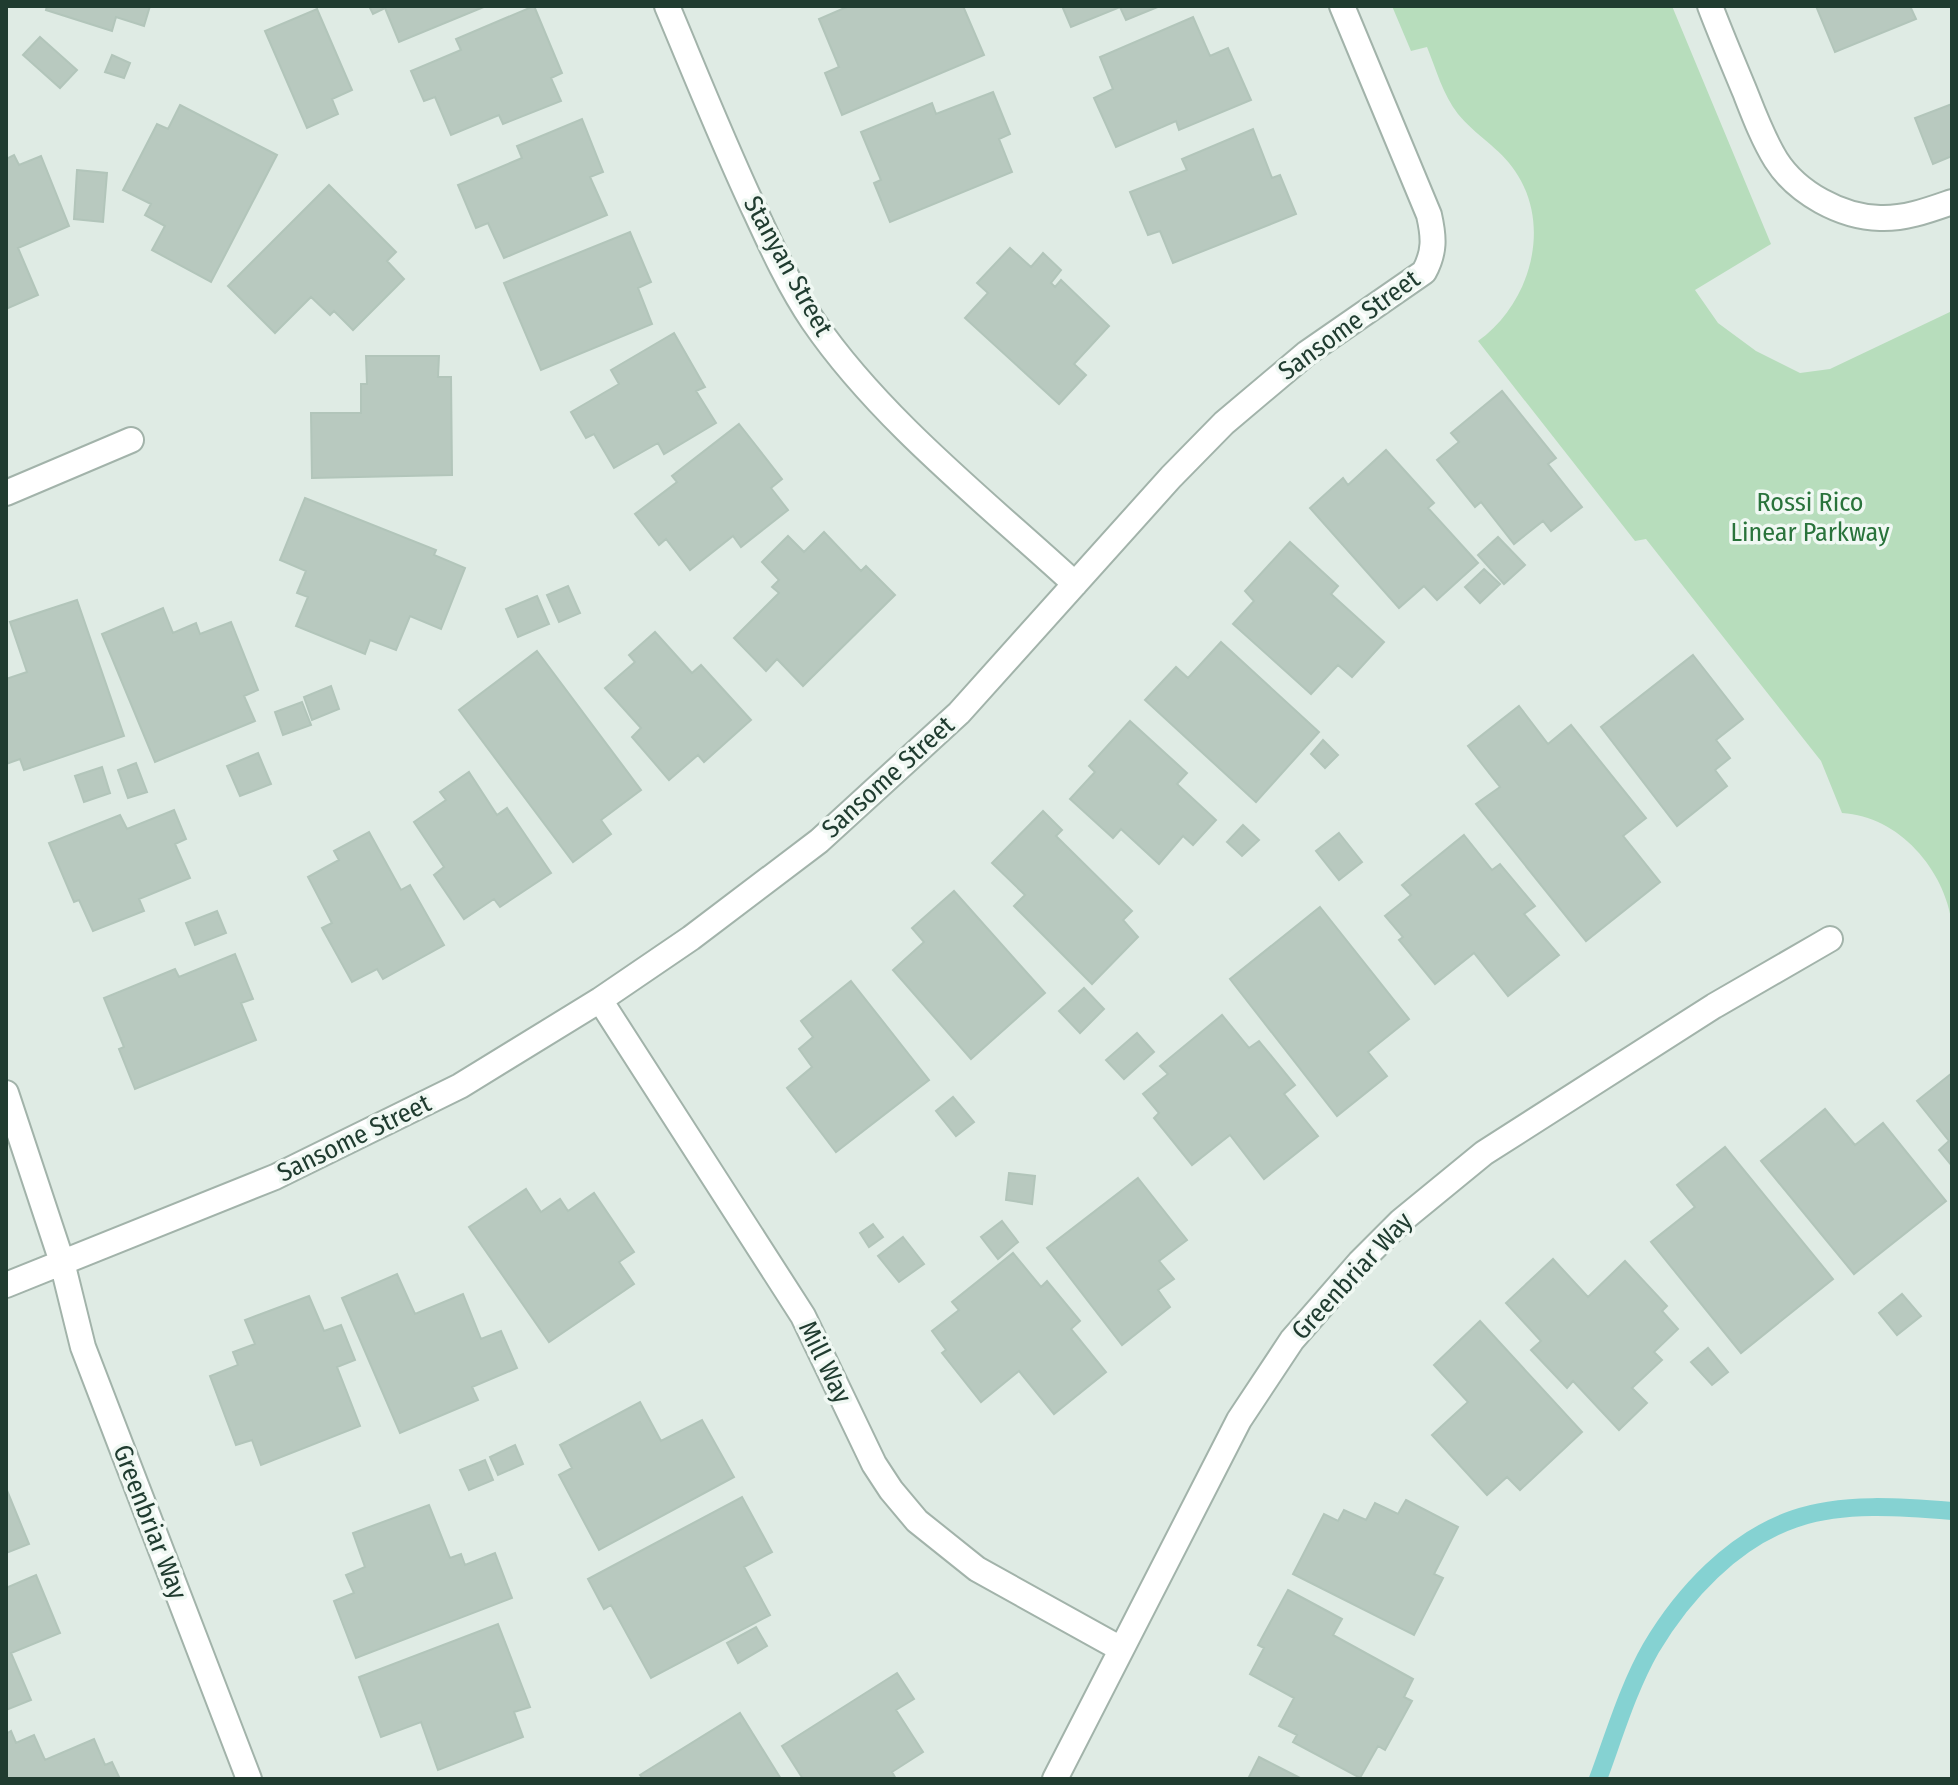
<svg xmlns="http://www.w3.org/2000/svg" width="1958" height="1785" font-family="'Fira Sans Condensed',sans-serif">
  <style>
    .green { fill: #b7ddbc }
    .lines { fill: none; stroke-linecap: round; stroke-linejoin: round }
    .stream { stroke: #85d2d2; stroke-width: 18 }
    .building { fill: #b8c9bf; stroke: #b2c5ba; stroke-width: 2 }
    .street-casing { stroke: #a2b3aa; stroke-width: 28 }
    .street { stroke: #fff; stroke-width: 24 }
    .labels { text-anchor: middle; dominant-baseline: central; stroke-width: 7; stroke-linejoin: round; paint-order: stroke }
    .street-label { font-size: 26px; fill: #203c30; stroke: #f0f8f3 }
    .park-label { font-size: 26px; fill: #29733b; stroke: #f0f8f3 }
  </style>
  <rect width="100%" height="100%" fill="#dfebe4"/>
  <path class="green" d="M1392 6H1672L1771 244 1695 290 1718 323 1756 351 1800 373 1830 369 1952 311V924C1945 870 1899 816 1842 813L1821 761 1646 539 1635 541 1478 341C1530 304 1553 226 1515 171 1500 148 1475 135 1458 114 1443 95 1436 69 1427 47L1411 51Z"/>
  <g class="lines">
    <path class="stream" d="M1598 1779C1614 1736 1628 1688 1651 1648 1683 1594 1733 1540 1794 1519 1841 1502 1903 1507 1952 1511"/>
  </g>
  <path class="building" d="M47 6H150L144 26 116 17 112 31 46 10Z
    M369 6H486L399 42 385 8 373 14Z
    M534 6 562 73 551 78 561 101 503 124 499 115 451 135 435 97 424 101 411 71 461 50 456 39Z
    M849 6H963L984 55 842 115 825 73 839 67 819 19Z
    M1062 6H1160L1126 20 1120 7 1071 27Z
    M1816 6H1910L1916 19 1835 52Z
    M317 9 352 90 332 99 338 114 307 128 265 31Z
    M1193 17 1210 56 1228 48 1251 100 1179 130 1176 121 1116 147 1094 98 1113 89 1100 57Z
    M40 37 77 70 60 88 23 55Z
    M112 55 130 63 124 78 105 72Z
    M993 92 1010 134 999 139 1012 172 890 222 874 183 881 180 861 132 932 103 936 114Z
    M1952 104V156L1933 164 1915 118Z
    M180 105 277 155 211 282 152 250 165 226 145 215 151 204 123 190 157 124 168 129Z
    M582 119 603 172 590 177 607 215 504 258 488 223 476 228 458 185 522 158 517 146Z
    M1253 129 1272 178 1280 175 1296 214 1173 263 1160 231 1148 235 1130 192 1187 170 1182 159Z
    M14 155 19 165 41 156 69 226 18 248 38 295 6 309V159Z
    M77 170 107 173 103 222 74 219Z
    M329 185 396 252 387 261 404 279 353 330 334 311 330 315 311 297 275 333 228 286Z
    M630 232 651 282 638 288 652 324 541 370 504 283Z
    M1010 248 1031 267 1043 253 1061 270 1051 283 1055 287 1061 280 1109 326 1074 364 1086 375 1059 404 965 318 988 293 977 283Z
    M674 333 705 387 696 391 716 423 664 454 658 443 614 468 594 434 586 438 571 412 619 384 611 370Z
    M366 356H439L438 377H451L452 475 312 478 311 413H361V384H367Z
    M1502 391 1556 458 1548 464 1582 507 1551 531 1543 521 1514 544 1481 502 1475 507 1437 460 1459 442 1451 433Z
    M739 424 782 479 771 488 788 510 741 547 733 536 690 570 666 539 659 545 635 514 677 482 672 476Z
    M1386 450 1434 503 1428 508 1478 563 1437 600 1424 586 1399 608 1310 508 1343 478 1348 485Z
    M305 498 436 550 434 555 465 568 441 629 410 616 396 650 370 640 365 654 296 626 308 597 297 593 306 571 280 560Z
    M824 532 861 571 866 566 895 595 803 686 777 659 766 671 734 638 779 593 772 587 779 580 762 562 788 536 804 552Z
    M1498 537 1525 565 1504 584 1478 555Z
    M1290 542 1338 586 1331 594 1384 642 1352 677 1338 665 1311 694 1233 624 1254 601 1245 591Z
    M1484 569 1500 584 1480 603 1465 587Z
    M568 586 580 613 559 622 547 595Z
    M537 596 549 624 518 637 506 609Z
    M77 600 124 736 24 770 20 759 6 764V679L27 672 10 622Z
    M163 608 173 633 196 623 200 634 231 622 258 690 244 696 255 721 155 762 102 634Z
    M655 632 692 673 701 665 751 720 704 762 698 755 669 780 632 737 641 728 605 688 635 662 629 655Z
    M1221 642 1319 732 1256 802 1145 700 1176 667 1188 678Z
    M537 651 641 790 601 820 611 834 573 862 459 710Z
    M1693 655 1743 719 1716 740 1730 758 1715 770 1727 786 1677 826 1601 727Z
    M331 686 339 709 312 720 304 697Z
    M302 702 311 725 283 735 275 712Z
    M1519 706 1548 744 1571 725 1646 818 1623 836 1660 882 1586 941 1476 804 1500 787 1468 746Z
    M1130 721 1187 773 1177 784 1216 820 1193 845 1183 836 1159 864 1121 829 1113 838 1070 799 1095 772 1089 766Z
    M1323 740 1338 755 1325 768 1311 754Z
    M258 753 271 784 240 796 227 766Z
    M136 763 147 792 128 798 118 770Z
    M102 767 110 793 84 802 75 776Z
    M469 772 497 815 507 808 551 873 500 907 494 899 464 919 434 875 444 867 414 822 446 800 440 792Z
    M174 810 186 839 175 844 190 878 139 899 144 911 93 931 79 900 74 902 49 843 120 815 127 829Z
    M1043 811 1062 830 1056 836 1132 911 1123 920 1138 937 1092 984 1014 906 1025 895 992 863Z
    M1243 825 1259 840 1242 856 1227 842Z
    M369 832 401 890 410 885 444 945 383 979 377 969 352 982 322 928 332 923 308 877 339 860 334 851Z
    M1339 833 1362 862 1339 880 1316 851Z
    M1464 835 1492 870 1500 864 1535 906 1524 914 1559 955 1508 996 1474 953 1435 984 1399 940 1403 937 1385 916 1411 895 1402 885Z
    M954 891 1045 993 971 1059 893 970 924 942 912 928Z
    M1320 907 1409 1019 1368 1052 1387 1076 1337 1116 1230 979Z
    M217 911 226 933 195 945 186 923Z
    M235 954 253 999 241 1003 256 1040 135 1089 119 1049 124 1047 104 998 175 969 179 977Z
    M851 981 929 1080 836 1152 787 1088 812 1067 799 1049 813 1037 801 1021Z
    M1084 988 1104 1009 1080 1033 1059 1011Z
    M1222 1015 1249 1048 1259 1041 1295 1085 1284 1094 1318 1136 1264 1179 1230 1135 1192 1165 1154 1118 1159 1113 1143 1094 1168 1074 1160 1066Z
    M1137 1033 1154 1052 1124 1079 1106 1060Z
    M1952 1073V1166L1939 1150 1949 1141 1917 1101Z
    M953 1097 974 1122 956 1136 936 1111Z
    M1825 1109 1855 1145 1883 1123 1946 1201 1854 1274 1761 1161Z
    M1725 1147 1833 1279 1741 1353 1651 1242 1695 1207 1677 1185Z
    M1009 1173 1035 1176 1032 1204 1006 1200Z
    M1138 1178 1187 1240 1159 1261 1174 1279 1158 1290 1170 1307 1122 1345 1047 1248Z
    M526 1189 541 1212 560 1199 568 1211 594 1193 634 1252 619 1262 634 1284 549 1342 469 1227Z
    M1002 1221 1018 1242 998 1259 981 1237Z
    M873 1224 883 1237 869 1247 860 1233Z
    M903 1237 924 1264 899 1282 878 1256Z
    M1013 1253 1041 1287 1047 1281 1080 1321 1071 1329 1106 1372 1054 1414 1019 1371 981 1402 942 1353 946 1350 932 1331 959 1310 952 1302Z
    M1553 1259 1588 1297 1625 1261 1667 1306 1662 1311 1678 1329 1654 1352 1662 1360 1632 1388 1647 1403 1619 1430 1573 1381 1567 1388 1531 1350 1541 1341 1506 1303Z
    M397 1274 415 1314 463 1294 481 1339 501 1331 517 1368 472 1387 478 1400 400 1433 342 1298Z
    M1902 1294 1921 1316 1897 1335 1879 1313Z
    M309 1296 324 1331 341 1325 355 1360 337 1367 360 1426 261 1465 252 1440 236 1445 210 1376 238 1365 233 1352 255 1344 245 1320Z
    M1480 1321 1582 1432 1520 1490 1507 1477 1487 1495 1432 1435 1468 1402 1434 1365Z
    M1708 1348 1728 1372 1712 1385 1691 1362Z
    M640 1402 661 1441 702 1420 734 1477 599 1550 559 1475 572 1468 560 1445Z
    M515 1445 523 1464 498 1475 490 1457Z
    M485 1460 493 1480 469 1490 460 1470Z
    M6 1488 29 1544 6 1553Z
    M742 1497 772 1552 744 1567 770 1615 651 1678 611 1605 604 1609 588 1579Z
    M1406 1500 1458 1527 1434 1574 1443 1578 1414 1635 1293 1574 1324 1514 1338 1521 1344 1510 1366 1520 1375 1503 1398 1514Z
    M429 1505 450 1558 461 1554 465 1565 495 1553 512 1598 356 1658 334 1601 354 1593 346 1575 365 1567 353 1533Z
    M36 1575 60 1633 11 1653 31 1700 6 1710V1588Z
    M1288 1590 1342 1619 1333 1635 1413 1679 1404 1697 1412 1701 1385 1750 1378 1746 1360 1778 1293 1742 1297 1735 1279 1726 1294 1698 1250 1674 1264 1648 1258 1645Z
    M498 1624 530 1707 514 1712 523 1737 438 1770 421 1722 381 1737 359 1677Z
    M756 1627 767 1646 738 1663 727 1643Z
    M897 1673 914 1699 896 1710 923 1752 892 1772 896 1779H803L782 1746Z
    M740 1713 781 1779H643L640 1775Z
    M11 1731 16 1743 34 1735 45 1760 94 1739 105 1765 112 1762 120 1779H6V1734Z
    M1259 1757 1302 1779H1248Z"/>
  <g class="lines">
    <g class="street-casing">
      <path id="street" d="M667 6C696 75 724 145 756 213 773 250 790 287 813 321 880 419 987 503 1075 584
        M1710 6C1721 35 1733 63 1745 92 1754 115 1763 139 1776 160 1797 193 1841 217 1880 218 1905 219 1929 210 1952 202
        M6 493 131 440
        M600 1000 803 1316 874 1464 891 1490 917 1521 977 1569 1121 1649
        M6 1093 62 1262 83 1347 249 1779
        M6 1285 275 1177 460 1086 600 1000 691 938 819 841 959 713 1171 477 1224 423 1307 353 1424 272C1435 252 1434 237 1429 215L1342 6
        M1055 1779 1239 1420 1292 1340 1360 1262 1401 1221 1484 1153 1714 1006 1830 939"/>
    </g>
    <use href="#street" class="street"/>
  </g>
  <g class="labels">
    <g class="street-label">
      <text transform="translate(788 266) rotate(61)">Stanyan Street</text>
      <text transform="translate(1349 325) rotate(-36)">Sansome Street</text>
      <text transform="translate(888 777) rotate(-42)">Sansome Street</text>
      <text transform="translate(354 1138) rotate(-26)">Sansome Street</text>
      <text transform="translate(1352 1276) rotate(-47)">Greenbriar Way</text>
      <text transform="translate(825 1362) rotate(64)">Mill Way</text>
      <text transform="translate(150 1522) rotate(69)">Greenbriar Way</text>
    </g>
    <g class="park-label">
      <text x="1810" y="502">Rossi Rico<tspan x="1810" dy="30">Linear Parkway</tspan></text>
    </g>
  </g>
  <rect width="1958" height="1785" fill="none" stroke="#203c30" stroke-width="16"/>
</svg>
